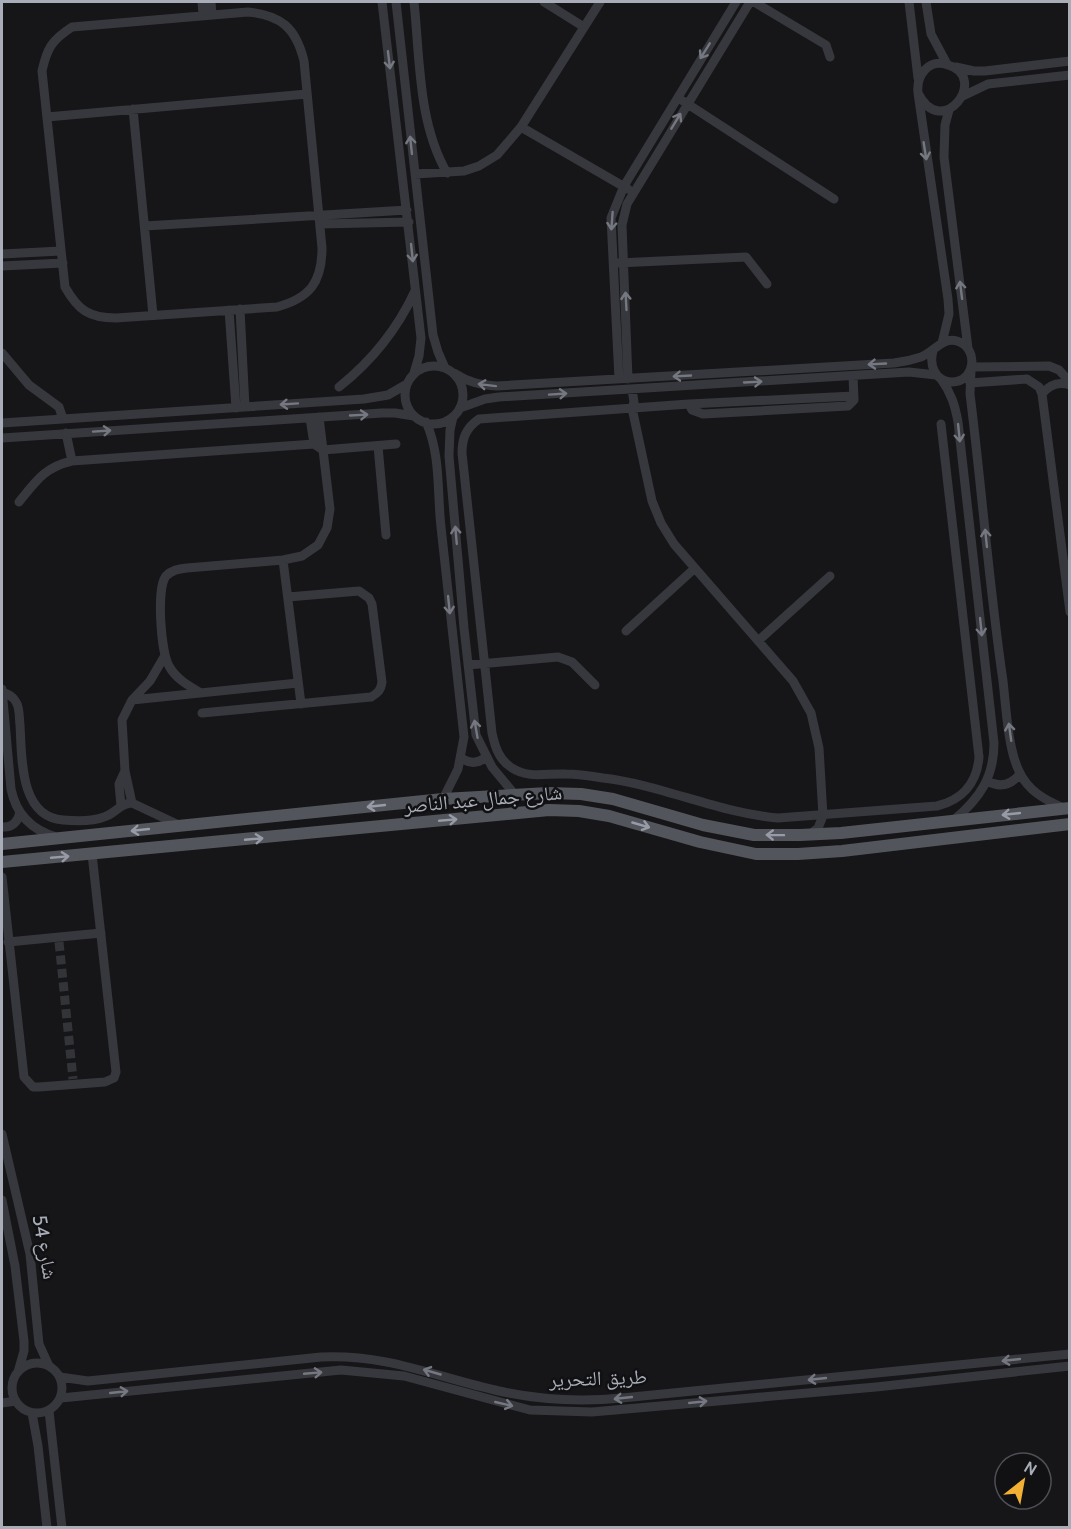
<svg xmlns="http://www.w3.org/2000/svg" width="1071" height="1529" font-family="Cabin,'Noto Naskh Arabic',sans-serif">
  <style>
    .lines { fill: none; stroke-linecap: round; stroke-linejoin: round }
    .minor-tunnel { stroke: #333438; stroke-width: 9; stroke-dasharray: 9 4.5; stroke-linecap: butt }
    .minor { stroke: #37383d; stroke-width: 9 }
    .major { stroke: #53555c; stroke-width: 12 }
    .oneway { stroke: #757881 }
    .oneway2 { stroke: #979ba6 }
    .labels { text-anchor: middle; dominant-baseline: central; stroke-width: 5; stroke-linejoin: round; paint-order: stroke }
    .street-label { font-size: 20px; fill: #a8adb8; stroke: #111113 }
  </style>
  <rect width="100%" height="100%" fill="#161618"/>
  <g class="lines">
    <path class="minor-tunnel" d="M59 942 73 1079"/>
    <path class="minor" d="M202 2 203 15
      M211 2 212 15
      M382 2 421 338 419 356 414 373
      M396 2 433 335 438 352 445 368
      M414 2C420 59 418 123 447 173
      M544 2 584 27
      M754 2 826 45 830 57
      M909 2 918 78
      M926 2 931 34 947 64
      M248 12C281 15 296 28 304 61L322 248C322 282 310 298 277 307L116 318C89 318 78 310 65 287L42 71C47 48 52 40 72 27Z
      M956 67 974 71H985L1070 61
      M918 93C942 142 990 77 948 65 929 58 916 75 918 93L948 299 949 314 942 343
      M963 96 988 84 1070 75
      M683 101 834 199
      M133 109 153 315
      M949 110 945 125 944 157 968 348
      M47 117 307 94
      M521 127 628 189
      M415 174 464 171 479 166 497 155 521 127 600 2
      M320 224 409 222
      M145 226 407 210
      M2 254 61 251
      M618 263 746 257 767 284
      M2 266 63 263
      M240 309 245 407
      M229 310 236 408
      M2 353 29 385 59 407 63 419
      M405 395a29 29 0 1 1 58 0a29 29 0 1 1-58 0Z
      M972 367 1049 366 1059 370 1070 382
      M971 370 970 394C982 490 989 586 1003 681 1006 707 1008 749 1019 771 1028 791 1045 800 1064 808
      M454 373C468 382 480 385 497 386L894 363C903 362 912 360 921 357 934 352 942 337 957 341 980 348 975 383 951 382 935 381 929 365 933 351
      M619 379 611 218 624 186 736 2
      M628 379 622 225 627 204 750 2
      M941 379C951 393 955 405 958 422L994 743C994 777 980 798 954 820
      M970 383 1027 379 1039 387 1042 394 1070 612
      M339 387C373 360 397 330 415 291
      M632 389 634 402 632 408 652 501 661 523 674 544 793 681 811 713 819 748 823 816 818 828 809 835
      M1042 394C1049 385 1058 381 1070 385
      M854 396 689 404 479 419C466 428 462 438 462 453L492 733C495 747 499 760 512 768 529 779 547 773 566 774 578 774 591 776 603 778 663 785 718 813 778 818L937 806C962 800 977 783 979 757L941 424
      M689 404 692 410 703 414 848 406 854 400 853 376
      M460 408 485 399 499 397 909 372 936 375
      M319 417 323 450 396 444
      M453 417 450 430 449 456 464 628 476 735 492 767 516 796
      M310 418 314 444
      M426 422C441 455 437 492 441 527 448 597 456 667 464 737L458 769 443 799
      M2 423 364 399 388 395 407 384
      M66 433 72 461
      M2 438 382 413H395L414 416
      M378 446 386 535
      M19 502C36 481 45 467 72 461L314 444 323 450 330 509 327 528 318 545 302 556 283 560 187 568C178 569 172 570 166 576 156 588 161 653 169 666 176 679 189 686 201 693
      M283 560 301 704
      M626 631 695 568
      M758 641 830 576
      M468 665 558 657 572 662 595 685
      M2 689 11 789C16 814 32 830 56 837
      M2 692C8 694 13 696 16 702 20 708 19 718 20 725 22 756 19 817 63 820 75 821 94 821 104 817 115 814 120 803 132 803L181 826
      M132 700 298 683
      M202 713 371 697C378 693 381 690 382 682L372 604 369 598 359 591 288 597
      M461 758C470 764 478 764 486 757
      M987 781C1000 788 1011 785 1020 774
      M132 803 125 771 122 720 132 700 150 681 164 657
      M121 806 119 784 125 771
      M2 827C12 828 18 822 20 812
      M2 877 24 1077 33 1087H39L105 1082 114 1078 116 1072 92 854
      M8 942 101 933
      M2 1134 30 1254 39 1344 49 1366
      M2 1200 15 1266 24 1341V1351L18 1372
      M12 1388a25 25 0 1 1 50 0a25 25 0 1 1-50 0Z
      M60 1377 88 1381 321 1357C389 1354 435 1377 499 1391 540 1400 580 1402 622 1398L1070 1354
      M61 1398 341 1370 404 1376 530 1410 592 1412 876 1387 1070 1366
      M2 1403 16 1401
      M49 1411 62 1528
      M32 1413 38 1446 47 1528"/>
    <path class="major" d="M2 844 443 799 548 793 581 794 613 799 703 825 754 835H800L841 833 1070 808
      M2 862 549 810 579 811 609 816 700 842 756 854H798L842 851 1070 824"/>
  </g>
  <defs><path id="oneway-shaft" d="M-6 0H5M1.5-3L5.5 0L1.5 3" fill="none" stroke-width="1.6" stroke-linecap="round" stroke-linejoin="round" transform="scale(1.5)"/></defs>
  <g class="oneway">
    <use href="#oneway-shaft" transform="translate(705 51) rotate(122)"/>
    <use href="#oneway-shaft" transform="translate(389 60) rotate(83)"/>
    <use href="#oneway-shaft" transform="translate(676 121) rotate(-59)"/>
    <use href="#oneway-shaft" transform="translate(411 145) rotate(-96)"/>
    <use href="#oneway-shaft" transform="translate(925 151) rotate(81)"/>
    <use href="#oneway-shaft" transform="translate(612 221) rotate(94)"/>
    <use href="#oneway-shaft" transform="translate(412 253) rotate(84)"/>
    <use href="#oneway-shaft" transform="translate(961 290) rotate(-97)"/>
    <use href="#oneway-shaft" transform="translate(626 301) rotate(-93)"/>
    <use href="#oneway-shaft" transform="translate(877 364) rotate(177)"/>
    <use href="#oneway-shaft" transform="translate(682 376) rotate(177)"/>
    <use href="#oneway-shaft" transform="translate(753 382) rotate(-3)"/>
    <use href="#oneway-shaft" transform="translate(487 385) rotate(-173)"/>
    <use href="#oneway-shaft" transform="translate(558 394) rotate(-4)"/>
    <use href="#oneway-shaft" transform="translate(289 404) rotate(176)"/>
    <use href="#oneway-shaft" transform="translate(359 415) rotate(-3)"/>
    <use href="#oneway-shaft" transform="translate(102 431) rotate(-4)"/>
    <use href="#oneway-shaft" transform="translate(959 433) rotate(84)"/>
    <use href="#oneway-shaft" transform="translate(456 535) rotate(-95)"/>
    <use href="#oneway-shaft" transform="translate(986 538) rotate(-96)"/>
    <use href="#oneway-shaft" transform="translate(449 605) rotate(84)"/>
    <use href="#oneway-shaft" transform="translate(981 627) rotate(84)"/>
    <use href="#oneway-shaft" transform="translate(476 729) rotate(-100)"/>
    <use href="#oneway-shaft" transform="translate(1010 732) rotate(-98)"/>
    <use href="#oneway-shaft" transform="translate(1011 1360) rotate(174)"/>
    <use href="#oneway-shaft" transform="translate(432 1372) rotate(-164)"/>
    <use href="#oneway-shaft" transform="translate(313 1373) rotate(-5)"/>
    <use href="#oneway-shaft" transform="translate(817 1379) rotate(174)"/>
    <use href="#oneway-shaft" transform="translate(119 1392) rotate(-6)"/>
    <use href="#oneway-shaft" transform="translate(623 1398) rotate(174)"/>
    <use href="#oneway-shaft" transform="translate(698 1402) rotate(-6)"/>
    <use href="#oneway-shaft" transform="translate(504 1404) rotate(13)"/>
  </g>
  <g class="oneway2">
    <use href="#oneway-shaft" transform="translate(376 806) rotate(174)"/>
    <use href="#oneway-shaft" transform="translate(1011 814) rotate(174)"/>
    <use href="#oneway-shaft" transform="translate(448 820) rotate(-5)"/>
    <use href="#oneway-shaft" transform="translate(641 825) rotate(16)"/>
    <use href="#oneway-shaft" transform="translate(140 830) rotate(174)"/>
    <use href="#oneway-shaft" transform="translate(775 835) rotate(-179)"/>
    <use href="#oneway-shaft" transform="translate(254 839) rotate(-5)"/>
    <use href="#oneway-shaft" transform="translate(60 857) rotate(-5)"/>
  </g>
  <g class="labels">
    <g class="street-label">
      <text transform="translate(483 799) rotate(-5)">شارع جمال عبد الناصر</text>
      <text transform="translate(45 1247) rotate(80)">شارع 54</text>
      <text transform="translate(598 1378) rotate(-2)">طريق التحرير</text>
    </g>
  </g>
  <rect width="1071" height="1529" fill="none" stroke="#a8adb8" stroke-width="6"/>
  <g transform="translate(1023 1481) rotate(31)"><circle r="28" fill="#111113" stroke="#4d4f55" stroke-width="1.5"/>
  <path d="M0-4.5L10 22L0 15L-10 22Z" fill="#f2b134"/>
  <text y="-9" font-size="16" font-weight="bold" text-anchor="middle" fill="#a8adb8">N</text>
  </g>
</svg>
